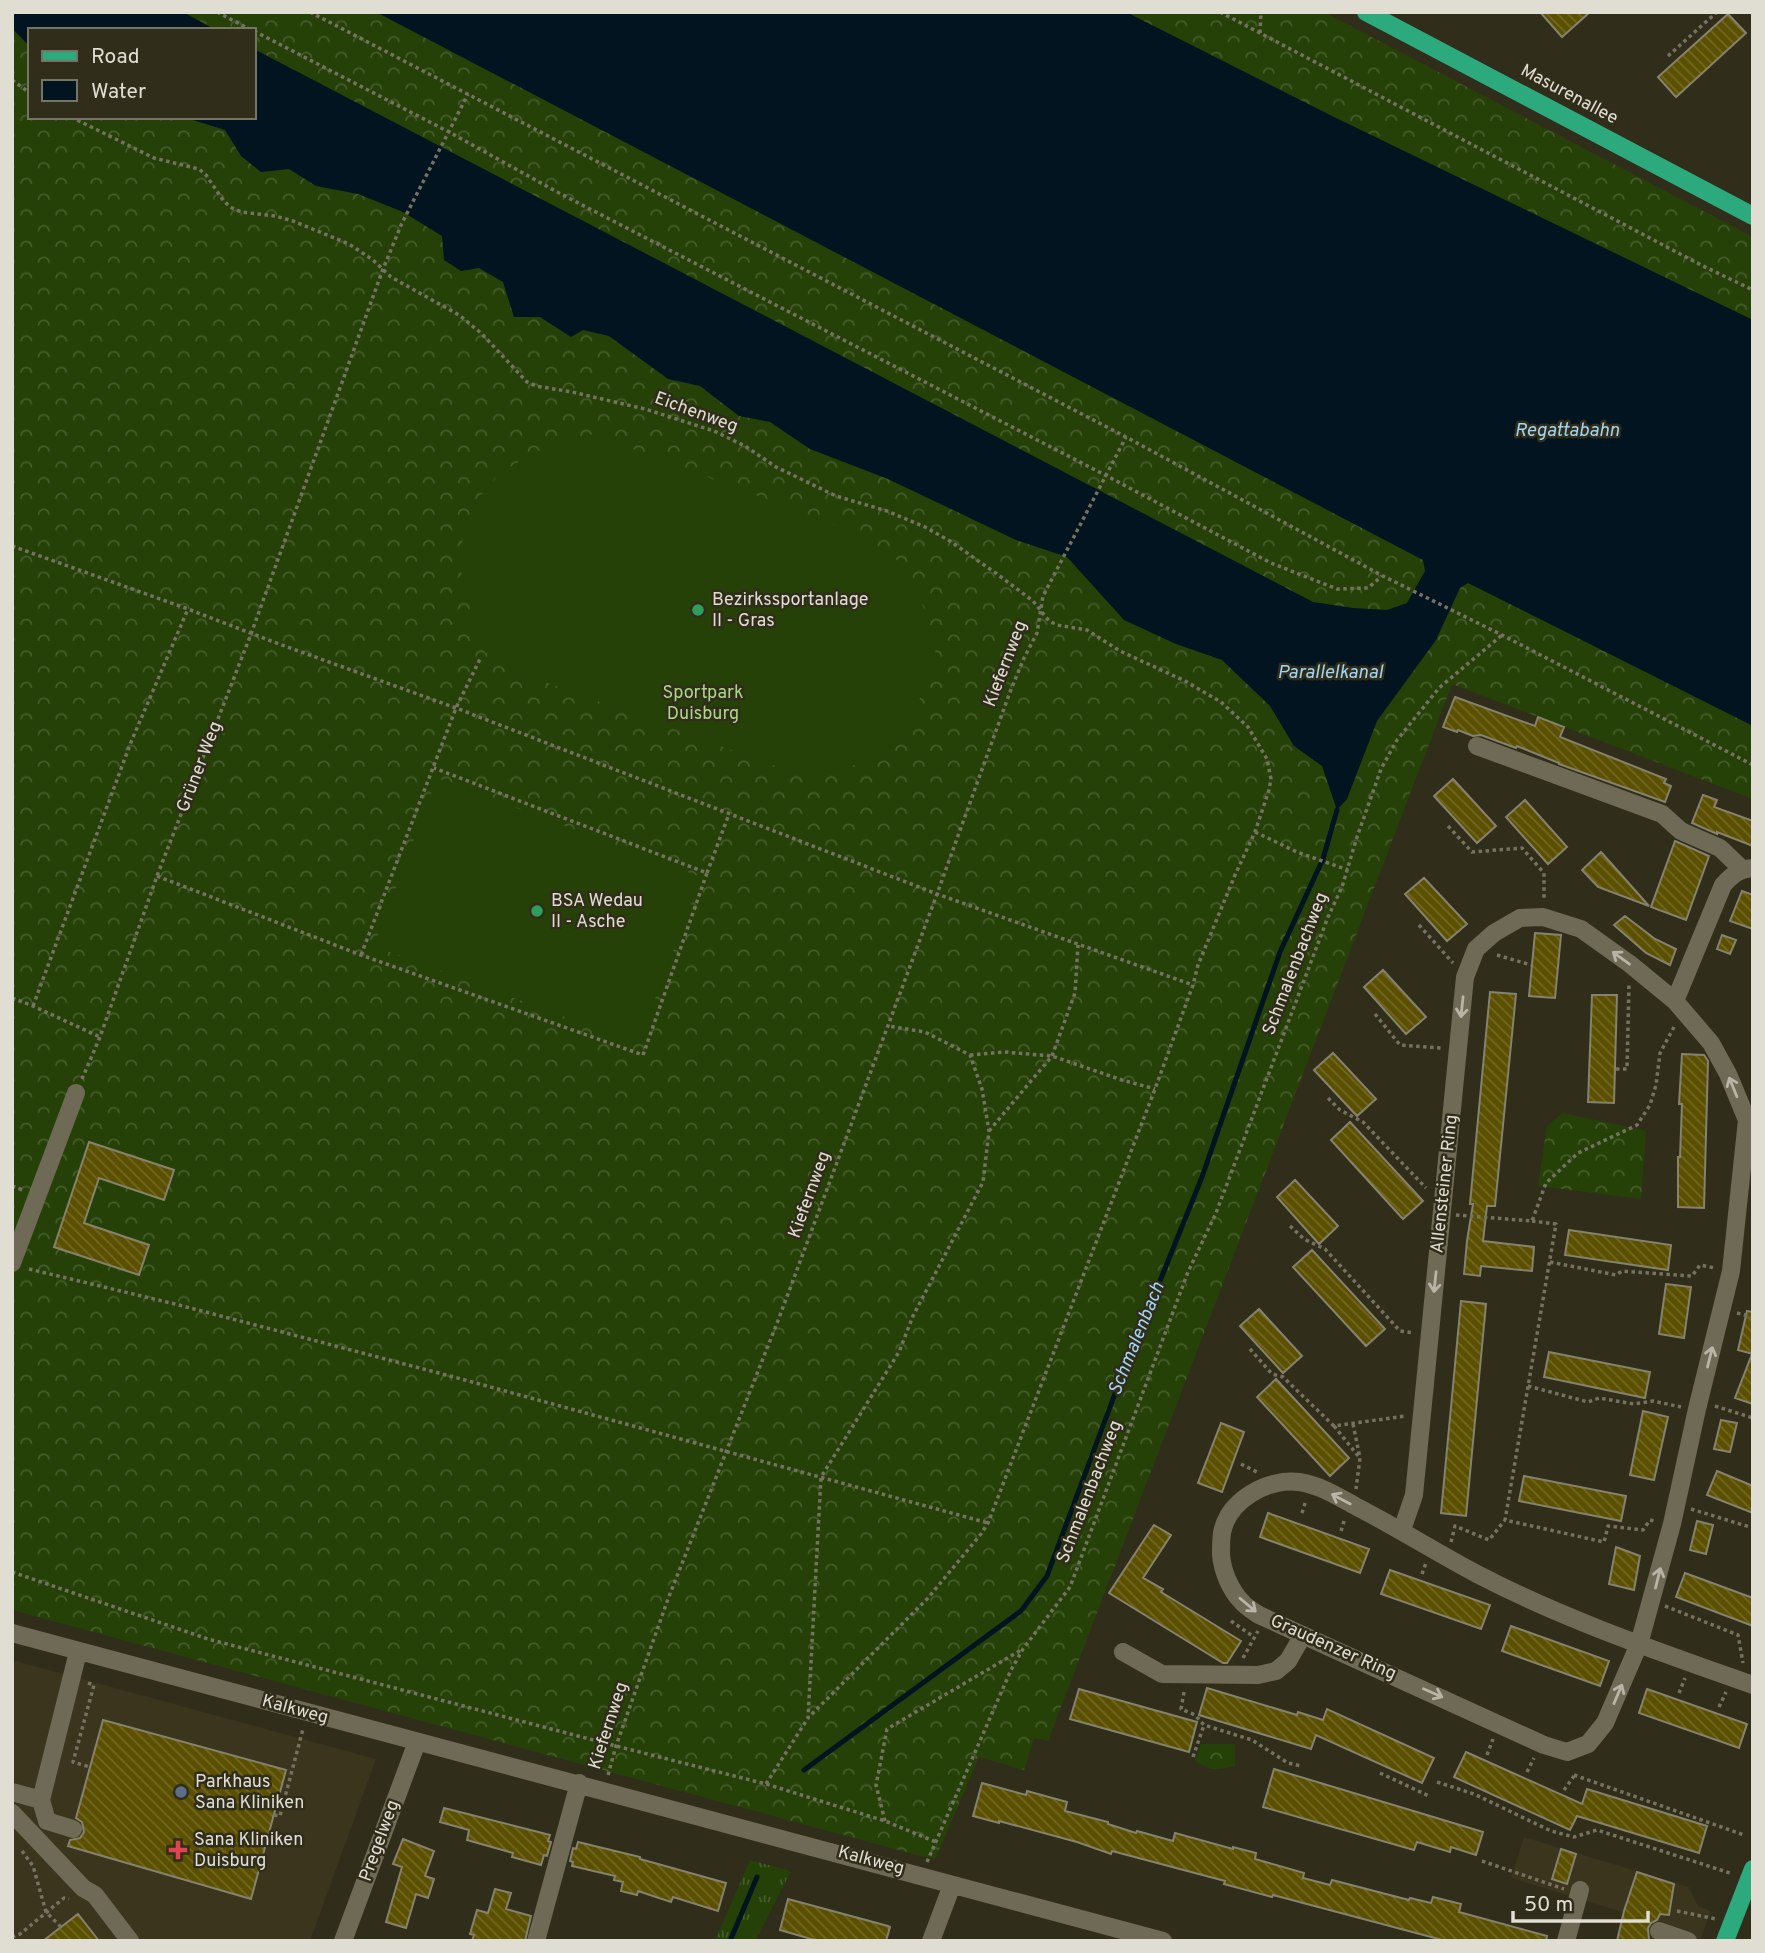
<svg xmlns="http://www.w3.org/2000/svg" width="1765" height="1953" font-family="Overpass,sans-serif">
  <style>
    .built { fill: #3a351c }
    .grass { fill: url(#grass-tufts) }
    .forest { fill: url(#forest-crowns); fill-rule: evenodd }
    .pitch { fill: #264108 }
    .water { fill: #021420 }
    .lines { fill: none; stroke-linecap: round; stroke-linejoin: round }
    .stream { stroke: #021420; stroke-width: 5 }
    .building { fill: url(#building-back-hatch); stroke: #85826d; stroke-width: 2 }
    .path { stroke: #757262; stroke-width: 3.5; stroke-dasharray: 3.5 3.5; stroke-linecap: butt }
    .minor { stroke: #6e6a56; stroke-width: 18 }
    .major { stroke: #2caa7d; stroke-width: 18 }
    .oneway { stroke: #b8b5a7 }
    .leisure-dot { fill: #2e9e5b; stroke: #302d1a; stroke-width: 2.5 }
    .service-dot { fill: #5c6f8a; stroke: #302d1a; stroke-width: 2.5 }
    .health-dot { fill: #e0444e; stroke: #302d1a; stroke-width: 2.5 }
    .labels { text-anchor: middle; dominant-baseline: central; stroke-width: 5; stroke-linejoin: round; paint-order: stroke }
    .street-label { font-size: 18px; fill: #e0ded3; stroke: #302d1a }
    .poi-label { font-size: 18px; fill: #e0ded3; stroke: #302d1a; text-anchor: start }
    .park-label { font-size: 18px; fill: #aad886; stroke: #302d1a }
    .water-label { font-size: 19px; font-style: italic; fill: #a1d5f7; stroke: #302d1a }
  </style>
  <defs>
    <pattern id="grass-tufts" width="24" height="20" patternUnits="userSpaceOnUse" patternTransform="scale(1.75)"><rect width="24" height="20" fill="#264108"/><path d="M3 7l-1-3M5 7V3M7 7l1-3M15 17l-1-3M17 17v-4M19 17l1-3" fill="none" stroke="#455c2b"/></pattern>
    <pattern id="forest-crowns" width="20" height="18" patternUnits="userSpaceOnUse" patternTransform="scale(1.75)"><rect width="20" height="18" fill="#264108"/><path d="M2 6a3 3 0 1 1 6 0M12 15a3 3 0 1 1 6 0" fill="none" stroke="#455c2b"/></pattern>
    <pattern id="building-back-hatch" width="6" height="6" patternUnits="userSpaceOnUse" patternTransform="scale(1.75)"><rect width="6" height="6" fill="#5b4f00"/><path d="M-1 5l2 2M0 0l6 6M5-1l2 2" fill="none" stroke="#726824"/></pattern>
  </defs>
  <rect width="100%" height="100%" fill="#302d1a"/>
  <path class="built" d="M12 1660 376 1759 310 1941H12Z
    M1524 1837 1689 1887 1698 1906 1711 1911 1700 1941H1616L1622 1912 1511 1878Z"/>
  <path class="grass" d="M750 1860 791 1871 755 1941H715Z"/>
  <path class="forest" d="M12 12H1324L1753 237V799L1452 684 1048 1741 1034 1738 1024 1770 979 1757 935 1859 917 1855 12 1610ZM30 30H254V117H30Z
    M1563 1113 1646 1131 1641 1199 1538 1186 1547 1126Z
    M1201 1744H1235V1766C1217 1770 1210 1772 1195 1760Z"/>
  <path class="pitch" d="M593 434 832 524 894 556 920 597 937 646 914 716 873 761 803 776 496 664 479 645 461 570 463 533 477 500 501 472 544 448Z
    M437 778 701 877 638 1044 374 946Z"/>
  <path class="water" d="M12 12H183L216 30H30V47L12 28Z
    M376 12H1126L1334 117 1753 320V726L1468 583 1460 588 1436 640 1377 721 1347 799 1337 810 1322 766 1294 746 1270 706 1222 660 1176 644 1124 620 1067 557 1016 540 888 479 810 449 770 422 739 416 700 386 668 379 609 336 583 330 571 337 540 317H514L503 282 479 268 461 271 444 260 442 236 403 212 358 194 316 186 289 169 261 172 241 156 225 130 183 117H254V49L1313 602 1353 608 1387 610 1407 603 1425 571 1423 560Z"/>
  <g class="lines">
    <path class="stream" d="M804 1770 1021 1611 1047 1576 1122 1375 1202 1177 1280 952 1323 859 1337 810
      M730 1941 757 1877"/>
  </g>
  <path class="building" d="M1540 12H1590L1562 37Z
    M1728 14 1746 33 1676 97 1658 77Z
    M1455 697 1535 726 1538 717 1564 727 1560 737 1666 779 1664 783 1671 786 1665 802 1559 764V763L1517 746 1516 748 1481 735 1473 736 1458 730 1457 732 1443 727Z
    M1453 779 1496 826 1477 843 1434 796Z
    M1703 795 1717 800 1714 807 1753 821V846L1717 832V834L1692 823Z
    M1525 800 1567 847 1548 864 1506 817Z
    M1675 841 1709 856 1686 920 1651 907Z
    M1601 852 1649 906 1598 887 1582 870Z
    M1424 878 1467 924 1447 941 1405 894Z
    M1742 891 1753 895V929L1730 921Z
    M1625 916 1655 939 1676 949 1670 965 1646 953 1614 925Z
    M1535 933 1561 935 1555 998 1529 996Z
    M1722 935 1736 940 1730 954 1717 949Z
    M1383 970 1426 1017 1406 1034 1364 987Z
    M1490 992 1516 994 1495 1206H1487L1483 1241 1534 1247 1532 1271 1481 1266 1480 1276 1464 1274 1467 1241 1473 1204H1470Z
    M1592 995H1617L1614 1103 1588 1102Z
    M1333 1053 1376 1099 1357 1116 1314 1070Z
    M1682 1054 1704 1055 1708 1061 1704 1208 1678 1207V1157H1680L1682 1104H1679Z
    M1350 1122 1423 1201 1403 1219 1331 1140Z
    M89 1142 174 1170 164 1200 99 1178 84 1223 149 1245 139 1275 54 1247Z
    M1295 1180 1338 1226 1319 1244 1277 1197Z
    M1569 1230 1671 1245 1668 1270 1565 1255Z
    M1312 1250 1385 1329 1366 1346 1293 1267Z
    M1666 1284 1691 1287 1684 1338 1659 1334Z
    M1461 1301 1486 1304 1466 1516 1441 1513Z
    M1259 1309 1302 1356 1283 1373 1240 1326Z
    M1747 1311 1753 1312V1354L1738 1350Z
    M1549 1352 1650 1372 1645 1398 1544 1377Z
    M1752 1354H1753V1404L1735 1398Z
    M1276 1379 1349 1458 1330 1476 1257 1397Z
    M1643 1411 1668 1417 1654 1480 1630 1475Z
    M1721 1420 1737 1423 1730 1452 1714 1449Z
    M1221 1423 1244 1432 1222 1492 1198 1483Z
    M1717 1471 1753 1486V1513L1707 1495Z
    M1524 1476 1626 1496 1621 1521 1519 1501Z
    M1268 1513 1369 1549 1360 1573 1260 1537Z
    M1697 1521 1713 1525 1706 1554 1690 1550Z
    M1154 1525 1171 1535 1143 1578 1163 1589 1161 1592 1241 1641 1227 1663H1223L1109 1593Z
    M1616 1547 1640 1556 1634 1590 1609 1584Z
    M1390 1570 1490 1605 1481 1629 1381 1594Z
    M1685 1573 1753 1598V1626L1676 1597Z
    M1511 1626 1609 1661 1600 1686 1502 1651Z
    M1207 1688 1297 1715 1298 1712 1323 1720 1327 1709 1434 1758 1422 1783 1316 1735 1311 1749 1199 1715Z
    M1079 1689 1197 1722 1189 1752 1070 1719Z
    M1647 1689 1747 1724 1739 1748 1639 1713Z
    M103 1720 286 1770 251 1899 68 1846 70 1840 80 1838 84 1832 82 1822 76 1818Z
    M1466 1752 1582 1804 1587 1789 1707 1826 1699 1853 1577 1816 1570 1830 1454 1777Z
    M1274 1769 1483 1832 1476 1855 1451 1847 1450 1852 1417 1842 1414 1850 1263 1807Z
    M982 1783 1026 1795 1027 1791 1067 1802 1065 1811 1108 1822V1824L1136 1833 1137 1831 1173 1841 1175 1833 1233 1849V1847L1256 1853 1255 1859 1304 1873 1303 1878 1330 1885 1332 1880 1409 1900 1410 1898 1431 1903 1433 1897 1461 1904 1459 1912 1547 1936 1546 1941H1446L1273 1895 1272 1897 1224 1884 1225 1881 1112 1851 1111 1854 1077 1842 999 1821V1823L973 1816Z
    M444 1808 550 1835 548 1841 551 1842 547 1856 544 1855 541 1865 512 1857 513 1853 467 1840 469 1830 440 1822Z
    M403 1839 434 1851 425 1876 434 1879 428 1898 416 1894 406 1928 386 1922 402 1867 393 1864Z
    M578 1842 640 1857V1859L726 1883 718 1911 673 1897 671 1902 638 1891 637 1895 621 1891 623 1882 614 1880 615 1876 572 1866 573 1862 570 1861 573 1848 576 1849Z
    M1561 1849 1576 1854 1567 1884 1552 1879Z
    M1637 1872 1674 1884 1669 1915 1660 1914 1657 1920 1651 1923 1648 1928 1649 1941H1617L1624 1911Z
    M495 1889 511 1893 506 1909 531 1916 525 1941H472L474 1935 470 1934 477 1910 488 1913Z
    M788 1899 888 1926 890 1927 886 1941H818L780 1930Z
    M78 1914 99 1941H43L61 1927Z"/>
  <g class="lines">
    <path class="path" d="M217 12 251 30
      M310 12 1126 437 1383 576 1502 635 1753 765
      M1220 12 1703 266 1753 290
      M254 31 449 132 559 193 1105 475 1271 563 1337 589 1368 588 1382 576
      M1260 33 1261 12
      M1668 56 1717 12
      M12 80 30 93
      M71 117 154 158 199 169 206 175 223 200 230 207 241 212 275 216 293 221 349 244 373 260 391 277 459 315 481 333 527 382 536 386 572 392 645 409 714 431 745 446 776 467 836 496 887 511 925 527 950 541 997 574 1033 601 1049 621 1057 625 1087 630 1120 651 1185 681 1221 702 1248 727 1267 759 1271 779 1269 790 1255 832 1235 875 1198 965 1193 985 1155 1089 988 1523 981 1534 928 1598 808 1718
      M12 546 188 609 271 641 456 708 937 894 1193 985
      M1448 826 1472 852 1522 848 1544 873V900
      M1255 832 1297 852 1348 870
      M707 873 729 814
      M157 876 361 955 643 1055 707 873 434 768
      M1419 925 1453 963
      M361 955 456 708 480 659
      M1497 955 1531 965
      M12 998 33 1006 100 1037
      M33 1006 131 742 188 609
      M1375 1014 1400 1045 1442 1048
      M970 1055 1004 1052 1052 1056 1122 1080 1155 1089
      M1616 1069H1627L1629 984
      M82 1079 100 1037 157 876 251 634 383 269 402 223 468 94
      M1328 1098 1340 1110 1363 1122 1426 1188
      M989 1131 1052 1056 1075 993 1078 945
      M12 1186 23 1190
      M1456 1215 1532 1221 1546 1183 1578 1153 1637 1125 1650 1105 1656 1085 1660 1053 1674 1027
      M1532 1221 1556 1224 1505 1520 1604 1542 1608 1526 1643 1530 1650 1520 1654 1521
      M1290 1226 1304 1239 1325 1249 1400 1331 1414 1333
      M1550 1262 1616 1275 1622 1271 1692 1276 1700 1265 1715 1268
      M29 1269 179 1305 454 1377 988 1523
      M1737 1313 1753 1317
      M1250 1349 1272 1374 1283 1377 1334 1426 1405 1416
      M1528 1386 1588 1402 1599 1398 1634 1404 1653 1401 1681 1407
      M1715 1406 1753 1418
      M1353 1424 1360 1458 1356 1489
      M1334 1426 1359 1457
      M1241 1464 1257 1472
      M1691 1509 1753 1528
      M1302 1513 1306 1500
      M1341 1531 1345 1518
      M1451 1542 1455 1526 1489 1540 1505 1520
      M12 1572 208 1639 616 1746 766 1784 885 1821 936 1842
      M1422 1574 1426 1563
      M1665 1606 1738 1635 1743 1663
      M1231 1621 1254 1637
      M1243 1658 1258 1631
      M88 1683 94 1685 73 1762 90 1767
      M1184 1692 1181 1709 1195 1715 1204 1725 1252 1740 1288 1763 1301 1766
      M1679 1693 1685 1678
      M1719 1707 1726 1692
      M1487 1755 1493 1739
      M1193 1757 1204 1725
      M1527 1772 1534 1758
      M1380 1773 1429 1796
      M608 1775 616 1746 668 1599 779 1318 937 894 1010 692 1024 658 1037 633 1043 596 1126 437
      M1574 1775 1744 1835
      M1437 1782 1474 1794 1551 1831 1574 1837 1597 1830 1730 1873
      M766 1784 808 1718 821 1477 899 1352 913 1316 983 1182 989 1131 982 1089 970 1055 925 1032 888 1026
      M1564 1790 1574 1776
      M274 1815 280 1816 303 1729
      M885 1821 876 1785 887 1729 1021 1650
      M22 1851 33 1866 46 1912 61 1927
      M1482 1861 1564 1889
      M927 1862 1011 1670 1023 1649 1070 1587 1188 1272 1216 1213 1328 917 1342 887 1357 837 1381 769 1397 740 1439 688 1502 635
      M1677 1911 1716 1919
      M12 1937 20 1934 64 1898 69 1899"/>
    <path class="minor" d="M1477 746 1662 814 1681 831 1720 848 1742 869
      M1675 1001 1723 885C1732 875 1739 869 1753 868
      M12 1263 76 1093
      M1402 1530 1414 1495 1465 977 1476 949 1494 933 1520 918 1543 917 1581 929 1630 964 1675 1001 1711 1043 1728 1074 1747 1120 1731 1271 1697 1409 1672 1524 1639 1644 1605 1723 1588 1744 1567 1752 1544 1745 1259 1615C1253 1611 1246 1607 1242 1602 1230 1590 1222 1570 1221 1554 1221 1547 1221 1540 1222 1533 1228 1500 1268 1478 1299 1482 1320 1485 1339 1497 1357 1507 1398 1528 1437 1553 1477 1574 1565 1620 1660 1652 1753 1685
      M12 1633 1163 1941
      M1123 1652 1162 1674 1258 1675 1276 1671 1288 1661 1303 1635
      M12 1792 41 1800
      M12 1813 83 1888 95 1895 130 1941
      M73 1829 47 1821 41 1800 78 1652
      M1659 1931 1688 1941
      M343 1941 417 1742
      M536 1941 579 1783
      M931 1941 952 1885
      M1566 1941 1580 1890"/>
    <path class="major" d="M1366 12 1753 216
      M1725 1941 1753 1869"/>
  </g>
  <defs><path id="oneway-shaft" d="M-6 0H5M1.5-3L5.5 0L1.5 3" fill="none" stroke-width="1.6" stroke-linecap="round" stroke-linejoin="round" transform="scale(1.75)"/></defs>
  <g class="oneway">
    <use href="#oneway-shaft" transform="translate(1621 958) rotate(-144)"/>
    <use href="#oneway-shaft" transform="translate(1462 1007) rotate(96)"/>
    <use href="#oneway-shaft" transform="translate(1733 1087) rotate(-112)"/>
    <use href="#oneway-shaft" transform="translate(1435 1282) rotate(96)"/>
    <use href="#oneway-shaft" transform="translate(1710 1357) rotate(-76)"/>
    <use href="#oneway-shaft" transform="translate(1341 1499) rotate(-152)"/>
    <use href="#oneway-shaft" transform="translate(1658 1578) rotate(-76)"/>
    <use href="#oneway-shaft" transform="translate(1248 1605) rotate(40)"/>
    <use href="#oneway-shaft" transform="translate(1433 1693) rotate(24)"/>
    <use href="#oneway-shaft" transform="translate(1618 1694) rotate(-67)"/>
  </g>
  <g class="leisure-dot">
    <circle cx="698" cy="610" r="7"/>
    <circle cx="537" cy="911" r="7"/>
  </g>
  <circle class="service-dot" cx="181" cy="1792" r="7"/>
  <path class="health-dot" d="M174.5 1839.5h7v7h7v7h-7v7h-7v-7h-7v-7h7z"/>
  <g class="labels">
    <g class="street-label">
      <text transform="translate(1569 95) rotate(28)">Masurenallee</text>
      <text transform="translate(696 413) rotate(20)">Eichenweg</text>
      <text transform="translate(1006 664) rotate(-69)">Kiefernweg</text>
      <text transform="translate(200 767) rotate(-69)">Grüner Weg</text>
      <text transform="translate(1296 964) rotate(-69)">Schmalenbachweg</text>
      <text transform="translate(1445 1184) rotate(-84)">Allensteiner Ring</text>
      <text transform="translate(810 1195) rotate(-70)">Kiefernweg</text>
      <text transform="translate(1090 1492) rotate(-69)">Schmalenbachweg</text>
      <text transform="translate(1333 1648) rotate(24)">Graudenzer Ring</text>
      <text transform="translate(295 1710) rotate(15)">Kalkweg</text>
      <text transform="translate(609 1726) rotate(-72)">Kiefernweg</text>
      <text transform="translate(380 1841) rotate(-70)">Pregelweg</text>
      <text transform="translate(871 1861) rotate(15)">Kalkweg</text>
    </g>
    <g class="poi-label">
      <text x="712" y="600">Bezirkssportanlage<tspan x="712" dy="21">II - Gras</tspan></text>
      <text x="551" y="901">BSA Wedau<tspan x="551" dy="21">II - Asche</tspan></text>
      <text x="195" y="1782">Parkhaus<tspan x="195" dy="21">Sana Kliniken</tspan></text>
      <text x="194" y="1840">Sana Kliniken<tspan x="194" dy="21">Duisburg</tspan></text>
    </g>
    <g class="park-label">
      <text x="703" y="693">Sportpark<tspan x="703" dy="21">Duisburg</tspan></text>
    </g>
    <g class="water-label">
      <text x="1567" y="431">Regattabahn</text>
      <text x="1330" y="673">Parallelkanal</text>
      <text transform="translate(1137 1339) rotate(-68)">Schmalenbach</text>
    </g>
  </g>
  <rect width="1765" height="1953" fill="none" stroke="#e0ded3" stroke-width="28"/>
  <rect x="28" y="28" width="228" height="91" fill="#302d1a" stroke="#767464" stroke-width="2"/>
  <rect x="42" y="51" width="35" height="10" fill="#2caa7d" stroke="#767464" stroke-width="2"/>
  <text x="91" y="63" font-size="21" fill="#e0ded3">Road</text>
  <rect x="42" y="80" width="35" height="21" fill="#021420" stroke="#767464" stroke-width="2"/>
  <text x="91" y="98" font-size="21" fill="#e0ded3">Water</text>
  <path d="M1513 1911v10h135v-10" fill="none" stroke="#e0ded3" stroke-width="3.5"/>
  <text x="1524" y="1911" font-size="21" fill="#e0ded3" stroke="#302d1a" stroke-width="5" paint-order="stroke">50 m</text>
</svg>
